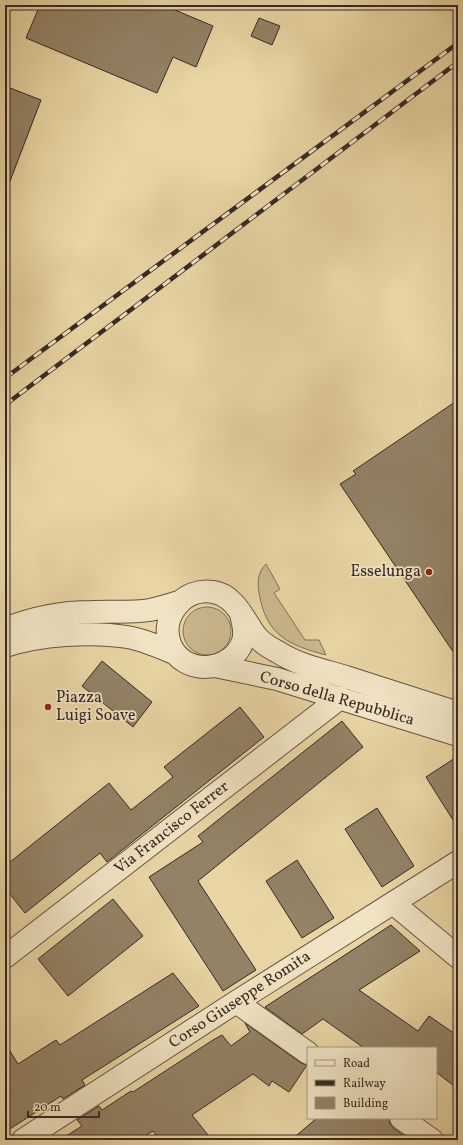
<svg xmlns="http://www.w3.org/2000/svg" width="463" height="1145" font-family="Vollkorn,serif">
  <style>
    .green { fill: #cbb88e; stroke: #807058 }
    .building { fill: #938266; stroke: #362923 }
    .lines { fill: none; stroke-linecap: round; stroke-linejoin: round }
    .minor-casing { stroke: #635443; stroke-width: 24 }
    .minor { stroke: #f1e4c4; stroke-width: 22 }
    .rail-casing { stroke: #362923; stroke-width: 4.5 }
    .rail { stroke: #f1e4c4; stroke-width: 3; stroke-dasharray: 9; stroke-linecap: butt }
    .poi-dot { fill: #8f2418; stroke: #f1e4c4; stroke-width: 1.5 }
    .labels { text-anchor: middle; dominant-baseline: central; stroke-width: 3.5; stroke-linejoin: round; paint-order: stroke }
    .poi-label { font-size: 16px; fill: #362923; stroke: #f1e4c4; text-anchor: end }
    .street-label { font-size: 16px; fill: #362923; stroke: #f1e4c4 }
  </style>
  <rect width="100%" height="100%" fill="#e9d5a4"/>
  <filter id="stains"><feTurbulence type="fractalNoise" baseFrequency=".005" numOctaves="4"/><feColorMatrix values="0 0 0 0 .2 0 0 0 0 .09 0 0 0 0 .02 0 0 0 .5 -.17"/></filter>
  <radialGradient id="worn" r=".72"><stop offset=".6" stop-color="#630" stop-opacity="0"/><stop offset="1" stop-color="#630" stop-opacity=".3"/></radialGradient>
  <path class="green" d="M266 564 280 589 274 593 305 640H319L326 655C288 645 266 635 259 593 257 582 258 572 266 564Z
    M183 631a24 24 0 1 1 48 0a24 24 0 1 1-48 0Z"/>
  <path class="building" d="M40 5H163L213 26 196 67 173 57 157 93 26 38Z
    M259 18 280 26 272 45 251 36Z
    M5 86 41 100 7 189 5 188Z
    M458 400V659L340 484 356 474 353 471Z
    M102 661 152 702 133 727 82 686Z
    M240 707 264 737 107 862 100 853 25 913 5 888V866L109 783 131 810 173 777 164 767Z
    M342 721 363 747 198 881 256 970 223 991 149 877 203 842 198 836Z
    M458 756V828L426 777Z
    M377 808 414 866 382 887 345 829Z
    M297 860 334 918 302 938 266 881Z
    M113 899 143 936 68 996 38 959Z
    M391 925 420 951 359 990 418 1031 429 1016 458 1036V1089L436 1072V1048H364L323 1019 302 1034 265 1007Z
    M173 973 199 1006 82 1080 85 1085 63 1099 61 1096 5 1132V1043L18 1064 56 1040 60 1045Z
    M245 1023 301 1063 307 1065 289 1092 272 1081 269 1086 253 1074 192 1115 212 1140H160L153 1131 138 1140H60L82 1126 77 1120 99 1106 102 1110 131 1091 133 1092 213 1040 222 1035 231 1046 250 1032Z
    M317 1118H389L390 1124 393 1128 410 1140H291Z"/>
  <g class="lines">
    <g class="minor-casing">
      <path id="minor" d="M241 614C243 623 246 632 243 641 232 673 183 677 170 644 160 616 184 587 213 592 235 595 244 620 256 636 262 643 270 648 278 652 298 665 323 670 346 677 383 689 420 701 458 713
        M5 629C32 618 63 612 92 612 111 611 131 613 150 610 160 608 170 605 179 602
        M5 646C39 635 91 631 127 637 144 640 160 647 176 654
        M215 666 277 679 458 735
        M393 903 458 957
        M5 957 340 698
        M236 1002 308 1053
        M401 1118 432 1140
        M23 1140 236 1002 458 862"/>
    </g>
    <use href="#minor" class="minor"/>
    <g class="rail-casing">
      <path id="rail" d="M5 378 458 43
        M5 405 458 62"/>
    </g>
    <use href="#rail" class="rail"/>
  </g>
  <g class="poi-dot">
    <circle cx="429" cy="572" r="4"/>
    <circle cx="48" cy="707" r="4"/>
  </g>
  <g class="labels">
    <g class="poi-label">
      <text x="421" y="572">Esselunga</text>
      <text x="56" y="698" text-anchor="start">Piazza<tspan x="56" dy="18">Luigi Soave</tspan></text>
    </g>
    <g class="street-label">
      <text transform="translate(337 699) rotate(16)">Corso della Repubblica</text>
      <text transform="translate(172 828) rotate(-38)">Via Francisco Ferrer</text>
      <text transform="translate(240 1000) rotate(-33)">Corso Giuseppe Romita</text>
    </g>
  </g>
  <rect width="463" height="1145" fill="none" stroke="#e9d5a4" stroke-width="20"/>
  <rect x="6" y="6" width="451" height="1133" fill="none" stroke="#362923" stroke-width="2"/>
  <rect x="10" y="10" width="443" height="1125" fill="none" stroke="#362923"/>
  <rect x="307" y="1047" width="130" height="72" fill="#f1e4c4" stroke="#a69984"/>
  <rect x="315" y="1060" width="20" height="6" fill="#f1e4c4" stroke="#a69984"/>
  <text x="343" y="1067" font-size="12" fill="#362923">Road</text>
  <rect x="315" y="1080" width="20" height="6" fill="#362923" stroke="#a69984"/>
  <text x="343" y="1087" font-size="12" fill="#362923">Railway</text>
  <rect x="315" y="1097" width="20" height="12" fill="#938266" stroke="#a69984"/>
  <text x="343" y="1107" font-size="12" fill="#362923">Building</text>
  <path d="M28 1111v6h71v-6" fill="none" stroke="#362923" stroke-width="2"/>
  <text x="34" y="1111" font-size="12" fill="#362923" stroke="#f1e4c4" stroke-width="3" paint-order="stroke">20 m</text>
  <rect width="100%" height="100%" filter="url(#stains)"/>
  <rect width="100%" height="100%" fill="url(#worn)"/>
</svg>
